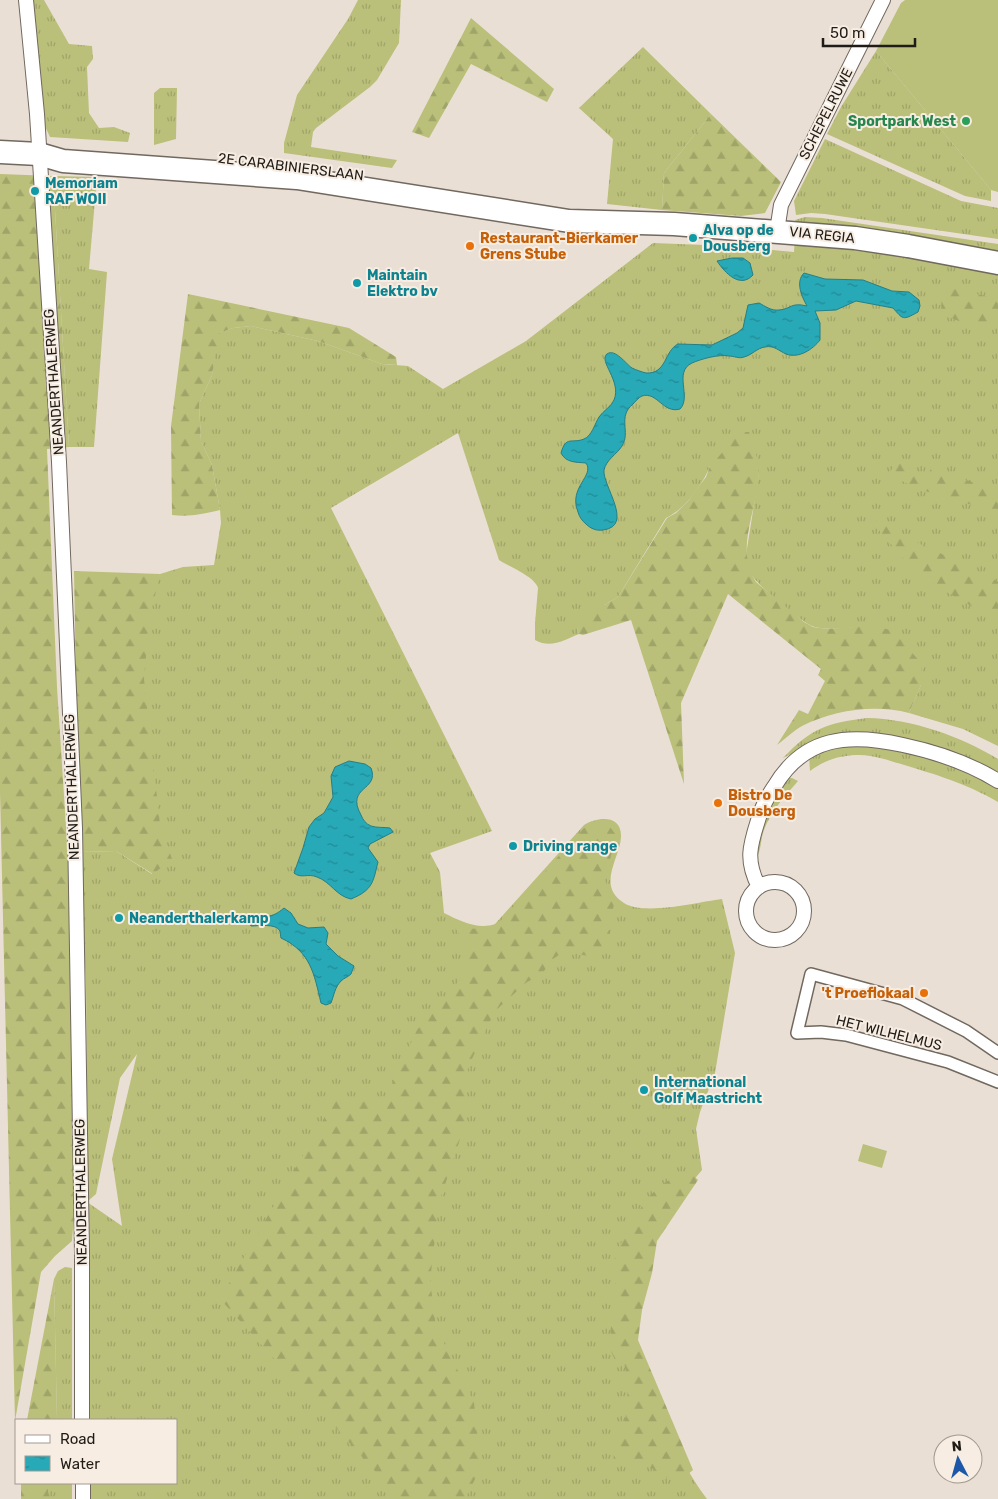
<svg xmlns="http://www.w3.org/2000/svg" width="998" height="1499" font-family="Rubik,sans-serif">
  <style>
    .grass { fill: url(#grass-tufts) }
    .forest { fill: url(#forest-firs) }
    .pitch { fill: #babf79 }
    .water { fill: url(#water-ripples); stroke: #257f87 }
    .lines { fill: none; stroke-linecap: round; stroke-linejoin: round }
    .pedestrian-casing { stroke: #71685e; stroke-width: 14 }
    .minor-casing { stroke: #71685e; stroke-width: 16 }
    .primary-casing { stroke: #71685e; stroke-width: 25 }
    .pedestrian { stroke: #fff; stroke-width: 11 }
    .minor { stroke: #fff; stroke-width: 14 }
    .primary { stroke: #fff; stroke-width: 22 }
    .leisure-dot { fill: #2e9e5b; stroke: #f8ede2; stroke-width: 2 }
    .culture-dot { fill: #0f9aa8; stroke: #f8ede2; stroke-width: 2 }
    .food-dot { fill: #e8710a; stroke: #f8ede2; stroke-width: 2 }
    .labels { text-anchor: middle; dominant-baseline: central; stroke-width: 4; stroke-linejoin: round; paint-order: stroke }
    .street-label { font-size: 14px; fill: #1f1c18; stroke: #f8ede2 }
    .leisure-label { font-size: 14px; font-weight: bold; fill: #27864d; stroke: #f8ede2; text-anchor: end }
    .culture-label { font-size: 14px; font-weight: bold; fill: #0d838f; stroke: #f8ede2; text-anchor: start }
    .food-label { font-size: 14px; font-weight: bold; fill: #c56008; stroke: #f8ede2; text-anchor: start }
  </style>
  <defs>
    <pattern id="grass-tufts" width="24" height="20" patternUnits="userSpaceOnUse" patternTransform="scale(1.25)"><rect width="24" height="20" fill="#babf79"/><path d="M3 7l-1-3M5 7V3M7 7l1-3M15 17l-1-3M17 17v-4M19 17l1-3" fill="none" stroke="#9fa468"/></pattern>
    <pattern id="forest-firs" width="22" height="20" patternUnits="userSpaceOnUse" patternTransform="scale(1.25)"><rect width="22" height="20" fill="#babf79"/><path d="M5 1l3.5 6h-7zM16 11l3.5 6h-7z" fill="#9fa468"/></pattern>
    <pattern id="water-ripples" width="26" height="14" patternUnits="userSpaceOnUse" patternTransform="scale(1.25)"><rect width="26" height="14" fill="#27a9b7"/><path d="M2 4q2-2 4 0t4 0M15 11q2-2 4 0t4 0" fill="none" stroke="#218994"/></pattern>
  </defs>
  <rect width="100%" height="100%" fill="#eadfd5"/>
  <path class="grass" d="M30 0H44L69 44 92 46 93 59 87 67 89 113 99 128 114 127 130 133 128 142 50 137 42 120Z
    M358 0H401L399 43 377 80 370 87 316 128 313 132 311 147 397 160 392 168 284 153V143L297 95 348 19Z
    M643 47 711 114 664 173 662 210 607 204 613 139 579 108Z
    M876 51 991 190V201L965 196 827 134 841 107Z
    M160 88H177L176 139 154 145V93Z
    M825 139 961 201 998 208V239L825 214 811 213 796 215 794 201Z
    M53 176 97 177 89 269 107 272 94 447H69Z
    M805 217 822 218 998 244V257L798 225 795 220Z
    M795 236 998 270V746L963 729 909 713 921 685 865 627C849 627 831 631 815 627 804 625 756 584 750 573 747 568 747 561 746 555L759 473 710 466C702 486 686 508 666 518L618 597 604 605 577 629 579 634C564 640 551 649 535 640V623L538 588C535 577 510 567 499 560L458 433 331 508 492 831 430 853 440 872 444 913C460 921 478 930 495 924L584 825C597 817 622 814 621 837 620 858 596 886 624 903 644 916 698 902 722 899L735 953 715 1073 700 1112 696 1129 702 1170 655 1226 626 1345C656 1394 672 1453 707 1499H88V1483H176V1420H88L87 1202 122 1226 112 1159 137 1054 120 1078 96 1194 88 1201 86 982 79 852 116 851 152 874 134 615 160 574 183 567 214 565 221 523 220 510 212 465 201 441 199 404 212 375 218 333 233 328 251 326 318 341 382 364 408 366 443 389 526 341 653 243 730 246 794 252Z
    M867 718C912 719 960 736 998 759V772L946 751 816 742 783 758C812 728 826 723 867 718Z
    M853 745C903 746 954 765 998 788V802C965 783 937 775 901 764 888 760 871 754 856 755 838 756 825 760 810 771L809 756 828 748Z
    M787 778H792L798 781C785 796 771 811 764 830 760 840 762 851 755 860L767 807Z
    M65 1267 72 1268V1420H57L54 1279 58 1271Z
    M48 1483H72V1499H48Z"/>
  <path class="forest" d="M471 18 554 89 547 102 471 64 429 138 412 132Z
    M711 114 781 182 765 213 741 216 662 210 664 173Z
    M0 174 53 176 69 447 47 449 57 687 83 1091 72 1241 55 1256 41 1272 15 1421 0 792Z
    M942 286 998 299V325L974 327 941 314Z
    M188 294 349 328 396 357 397 365 382 364 318 341 251 326 233 328 219 333 212 375 199 404 201 441 212 465 220 510C202 514 190 517 172 515L171 426Z
    M741 432H749C753 445 759 459 759 473 758 508 734 550 756 582L804 622 813 627 827 629 869 626 892 630 922 664 921 685 909 713C874 704 834 710 802 726 793 731 785 739 777 745L799 710 808 714 825 681 818 675 821 669 728 594 681 703 684 784 631 620 583 635 579 634 577 629 596 604 604 605 618 597 667 518 676 513 689 500 706 477 710 466Z
    M897 461 924 475 928 474 931 469 998 490V523L988 512 962 501 925 491 888 475Z
    M876 518 918 543 983 573 998 582V621L943 590 914 571 878 529Z
    M74 571 160 574 149 621 144 679 160 825 172 859 153 874 116 851 79 852Z
    M601 822 610 827 616 835 605 880 614 904 609 929 611 943C590 957 591 959 566 950L553 959 541 975 527 982 495 1011 468 1067 465 1124 439 1203 430 1281 436 1327 474 1403 481 1467 465 1499H400L222 1301 228 1285 337 1096 384 1101 417 1030 464 975 470 955 465 942 455 928 484 929 496 926 584 828Z
    M690 1172 698 1180 657 1241 652 1273 642 1310 638 1340 693 1470 682 1479 674 1482 643 1463 614 1461C612 1447 620 1436 624 1423 629 1410 628 1376 624 1363L615 1360 610 1349 611 1320 617 1310 614 1260 621 1243 646 1199 664 1183 680 1174Z
    M54 1279 57 1420H27Z
    M21 1483H48V1499H21Z"/>
  <path class="pitch" d="M905 0H998V192L991 190 876 51 901 3Z
    M863 1144 887 1151 882 1168 858 1161Z"/>
  <path class="water" d="M732 258H743L750 263 753 275C740 289 725 273 717 261Z
    M804 273 825 279 863 280 892 291 909 292 919 300 920 306 918 312C902 321 903 319 893 308L856 301 836 310 815 311 820 323V340C813 349 799 359 786 354 779 351 774 345 765 347 757 348 752 355 744 357 739 359 734 356 729 356 719 354 701 359 692 363 673 372 692 397 680 409 663 414 657 391 642 396 639 397 635 402 633 404 617 417 631 432 622 446 617 454 606 460 604 470 602 485 635 526 603 530 597 531 591 529 586 524 582 521 579 516 578 512 568 487 595 476 586 463 576 462 566 463 561 453 566 435 572 444 584 439 592 436 595 423 599 417 603 411 611 407 614 400 622 381 598 361 607 354 615 348 626 364 632 368 636 370 642 372 646 373 667 374 664 351 678 344L712 345 737 333 743 328 748 305 759 303C765 306 771 311 779 310 792 309 790 302 807 306 802 297 795 282 804 273Z
    M349 761 365 764 371 768C380 791 345 786 361 815 363 820 366 824 371 826 377 828 384 827 390 828L393 832 370 844 368 848 378 862C373 882 373 890 351 899 336 896 331 882 317 877 308 873 301 879 294 873L303 848 309 827 315 819 324 813 333 797 331 776 335 767Z
    M284 908 291 913 298 924 308 928 324 927 328 933 326 944 338 956 354 966 351 974C348 977 344 978 341 981 335 987 334 995 331 1003L326 1005 321 1003C314 974 311 952 281 938 280 936 281 933 280 931 276 923 258 926 251 926L247 919 249 917C266 916 271 919 284 908Z"/>
  <g class="lines">
    <g class="pedestrian-casing">
      <path id="pedestrian" d="M998 1053 966 1031 903 999 811 974 797 1033 821 1032 846 1035 948 1062 998 1082"/>
    </g>
    <g class="minor-casing">
      <path id="minor" d="M26 0 37 114 59 462 75 828 82 1253V1420
        M777 231 781 205 883 0
        M746 911a29 29 0 1 1 58 0a29 29 0 1 1-58 0Z
        M759 887C744 858 751 843 760 814 763 805 768 796 774 787 804 736 849 733 903 745 936 752 969 763 998 781
        M83 1483V1499"/>
    </g>
    <g class="primary-casing">
      <path id="primary" d="M0 152 39 154 63 161 297 178 569 221 674 224 855 238 908 246 998 263"/>
    </g>
    <use href="#pedestrian" class="pedestrian"/>
    <use href="#minor" class="minor"/>
    <use href="#primary" class="primary"/>
  </g>
  <circle class="leisure-dot" cx="966" cy="121" r="5"/>
  <g class="culture-dot">
    <circle cx="35" cy="191" r="5"/>
    <circle cx="693" cy="238" r="5"/>
    <circle cx="357" cy="283" r="5"/>
    <circle cx="513" cy="846" r="5"/>
    <circle cx="119" cy="918" r="5"/>
    <circle cx="644" cy="1090" r="5"/>
  </g>
  <g class="food-dot">
    <circle cx="470" cy="246" r="5"/>
    <circle cx="718" cy="803" r="5"/>
    <circle cx="924" cy="993" r="5"/>
  </g>
  <g class="labels">
    <g class="street-label">
      <text transform="translate(826 114) rotate(-63)">SCHEPELRUWE</text>
      <text transform="translate(291 167) rotate(7)">2E CARABINIERSLAAN</text>
      <text transform="translate(822 235) rotate(6)">VIA REGIA</text>
      <text transform="translate(54 382) rotate(-94)">NEANDERTHALERWEG</text>
      <text transform="translate(72 787) rotate(-92)">NEANDERTHALERWEG</text>
      <text transform="translate(889 1033) rotate(14)">HET WILHELMUS</text>
      <text transform="translate(81 1192) rotate(-91)">NEANDERTHALERWEG</text>
    </g>
    <g class="leisure-label">
      <text x="956" y="121">Sportpark West</text>
    </g>
    <g class="culture-label">
      <text x="45" y="183">Memoriam<tspan x="45" dy="16">RAF WOII</tspan></text>
      <text x="703" y="230">Alva op de<tspan x="703" dy="16">Dousberg</tspan></text>
      <text x="367" y="275">Maintain<tspan x="367" dy="16">Elektro bv</tspan></text>
      <text x="523" y="846">Driving range</text>
      <text x="129" y="918">Neanderthalerkamp</text>
      <text x="654" y="1082">International<tspan x="654" dy="16">Golf Maastricht</tspan></text>
    </g>
    <g class="food-label">
      <text x="480" y="238">Restaurant-Bierkamer<tspan x="480" dy="16">Grens Stube</tspan></text>
      <text x="728" y="795">Bistro De<tspan x="728" dy="16">Dousberg</tspan></text>
      <text x="914" y="993" text-anchor="end">'t Proeflokaal</text>
    </g>
  </g>
  <rect x="15" y="1419" width="162" height="65" fill="#f8ede2" stroke="#a19991"/>
  <rect x="25" y="1435" width="25" height="8" fill="#ffffff" stroke="#a19991"/>
  <text x="60" y="1444" font-size="15" fill="#1f1c18">Road</text>
  <rect x="25" y="1456" width="25" height="15" fill="url(#water-ripples)" stroke="#a19991"/>
  <text x="60" y="1469" font-size="15" fill="#1f1c18">Water</text>
  <g transform="translate(958 1459) rotate(354)"><circle r="24" fill="#f8ede2" stroke="#a19991"/>
  <path d="M0-4L9 19L0 12L-9 19Z" fill="#1c57a8"/>
  <text y="-8" font-size="14" font-weight="bold" text-anchor="middle" fill="#1f1c18">N</text>
  </g>
  <path d="M823 38v8h92v-8" fill="none" stroke="#1f1c18" stroke-width="2.5"/>
  <text x="830" y="38" font-size="15" fill="#1f1c18" stroke="#f8ede2" stroke-width="4" paint-order="stroke">50 m</text>
</svg>
